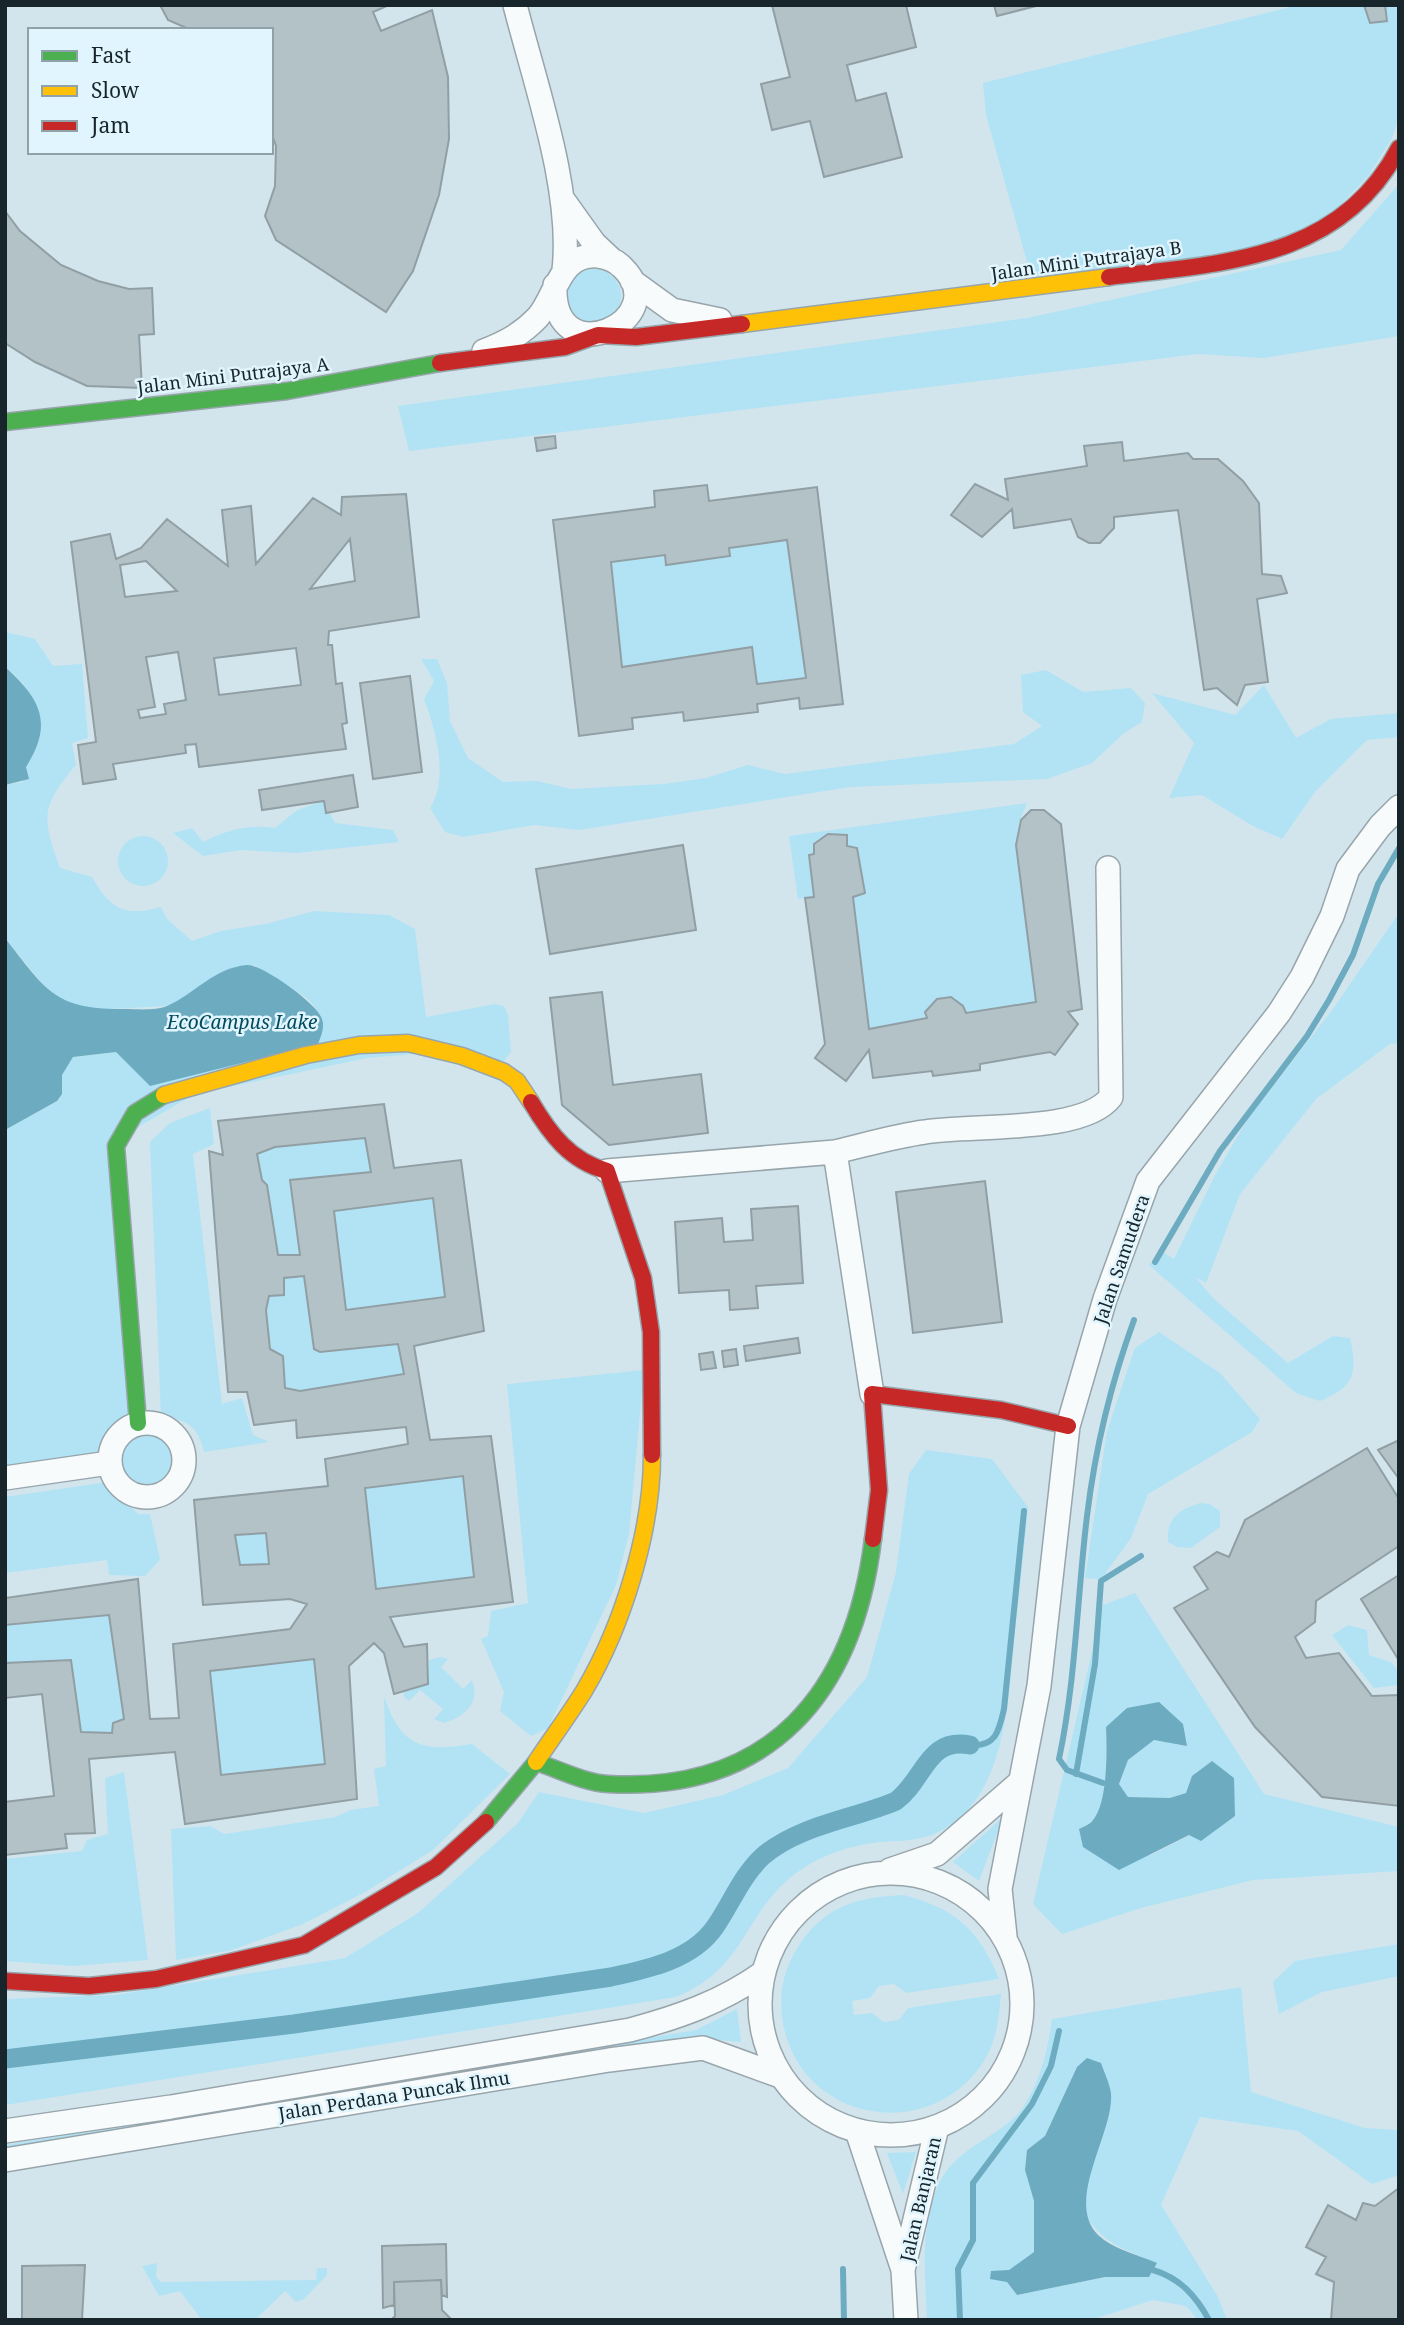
<svg xmlns="http://www.w3.org/2000/svg" width="1404" height="2325" font-family="'Noto Serif',serif">
  <style>
    .green { fill: #b1e3f5; fill-rule: evenodd }
    .water { fill: #6dabc0 }
    .lines { fill: none; stroke-linecap: round; stroke-linejoin: round }
    .stream { stroke: #6dabc0; stroke-width: 6 }
    .canal { stroke: #6dabc0; stroke-width: 19 }
    .building { fill: #b3c2c7; stroke: #919fa4; stroke-width: 2; fill-rule: evenodd }
    .street-casing { stroke: #97a5ab; stroke-width: 26 }
    .fast-casing { stroke: #97a5ab; stroke-width: 19 }
    .slow-casing { stroke: #97a5ab; stroke-width: 19 }
    .jam-casing { stroke: #97a5ab; stroke-width: 19 }
    .street { stroke: #f8fbfc; stroke-width: 23 }
    .fast { stroke: #4caf50; stroke-width: 16 }
    .slow { stroke: #ffc107; stroke-width: 16 }
    .jam { stroke: #c62828; stroke-width: 16 }
    .labels { text-anchor: middle; dominant-baseline: central; stroke-width: 5; stroke-linejoin: round; paint-order: stroke }
    .street-label { font-size: 18px; fill: #18252a; stroke: #e0f5fd }
    .water-label { font-size: 19px; font-style: italic; fill: #024b5e; stroke: #e0f5fd }
  </style>
  <rect width="100%" height="100%" fill="#d2e5ec"/>
  <path class="green" d="M1298 5H1399V117L1392 138 1369 175 1325 221 1267 248 1044 279 1029 269 986 115 983 83Z
    M1399 184V336L1264 358 1198 354 409 451 398 406 1027 318 1341 250Z
    M567 296a27 27 0 1 1 54 0a27 27 0 1 1-54 0Z
    M787 540 806 678 757 684 752 647 622 667 611 562 665 555 666 565 730 556 729 548Z
    M5 632 35 639 53 666 82 664 88 738 72 743 76 765C40 807 42 818 60 868L92 877C111 910 125 917 161 907L167 919 192 941 221 931 266 924 314 911 389 915 415 929 426 1017 495 1004 504 1006 508 1015 511 1052 504 1061 450 1051 367 1058 195 1094 119 1138 140 1417 114 1438 108 1458 5 1472V1130L57 1101 62 1075 73 1057 116 1052 150 1085 318 1044C334 996 284 990 255 965L167 1006 91 1010 64 1002 49 992 5 938V785L23 782 25 767 32 756 23 683 5 667Z
    M421 659H437L447 683 450 721 468 758 503 782 537 781 571 789 664 784 706 778 748 765 785 774 1014 744 1042 726 1023 712 1021 675 1046 670 1083 692 1131 688 1145 703 1142 722 1124 733 1092 763 1047 779 850 787 579 830 535 825 463 837 445 832 430 808C449 778 436 731 424 699L434 681Z
    M1264 685 1296 738 1331 719 1399 713V737L1367 740 1315 792 1282 839 1253 826 1202 795 1169 798 1194 743 1152 693 1235 715Z
    M324 801 335 823 393 830 399 842 296 853 241 850 203 856 173 833 192 828 203 842C227 830 248 824 275 828L297 810Z
    M1027 803 1019 823 1016 845 1036 1002 966 1013 963 1006 951 997 937 999 925 1012 927 1018 869 1029 853 897 865 893 857 848 847 846V836L814 844V854L809 855 814 897 798 899 789 836Z
    M118 861a25 25 0 1 1 50 0a25 25 0 1 1-50 0Z
    M1399 913V1043L1390 1044 1316 1099 1240 1194 1206 1283 1195 1277 1214 1299 1288 1363 1333 1336 1350 1338C1358 1373 1354 1387 1320 1401L1296 1393 1149 1265 1161 1251 1174 1259 1215 1175 1247 1120 1335 1006Z
    M210 1108 214 1144 193 1154 222 1404 242 1398 253 1435 269 1442 204 1452C198 1426 187 1419 161 1417L150 1142 170 1123Z
    M365 1138 371 1172 290 1180 300 1255H278L267 1185 262 1180 257 1154 275 1147Z
    M433 1198 445 1297 346 1310 334 1211Z
    M304 1276 314 1349 320 1352 398 1344 404 1374 300 1391 285 1388C273 1358 263 1329 269 1296L284 1294V1278Z
    M1159 1332 1220 1373 1260 1419 1252 1432 1148 1494 1131 1538 1101 1579 1085 1578 1107 1431 1135 1348Z
    M644 1370 629 1534 616 1585 548 1728 531 1736 500 1711 504 1692 481 1639 488 1636 491 1611 528 1603 507 1384Z
    M118 1460a27 27 0 1 1 54 0a27 27 0 1 1-54 0Z
    M926 1450 992 1459 1028 1507C1024 1548 1020 1588 1015 1629 1008 1697 1008 1805 932 1835 915 1841 896 1841 879 1842 849 1846 820 1855 795 1874 743 1913 747 1968 676 1997L5 2105V1999L115 1995 345 1958 418 1913 518 1823 539 1792 644 1813 723 1795 788 1768 867 1677 896 1572 909 1474Z
    M463 1476 474 1577 376 1589 365 1488Z
    M115 1481 126 1502 138 1514H150L160 1560 145 1576 109 1575 107 1560 5 1573V1497Z
    M1200 1503 1209 1504 1220 1511V1527L1191 1548 1177 1547 1168 1542C1166 1518 1179 1510 1200 1503Z
    M266 1533 269 1564 240 1565 235 1535Z
    M1135 1593 1264 1794 1399 1827V1871L1253 1880 1141 1908 1062 1934 1033 1904 1103 1605ZM1106 1727 1187 1745 1154 1740 1128 1760 1119 1784 1128 1797 1170 1798 1186 1793 1192 1776 1190 1835 1151 1855 1079 1829C1083 1827 1091 1824 1093 1820 1108 1802 1107 1750 1106 1727Z
    M109 1615 124 1719 113 1723 112 1733 81 1732 71 1660 5 1663V1625Z
    M1348 1625 1367 1630 1369 1655 1391 1662 1399 1672V1685L1374 1688 1332 1635Z
    M441 1657 448 1659 441 1667 463 1689 472 1680C481 1703 464 1717 444 1723L434 1719 443 1709 420 1690 409 1701 404 1697 403 1688 428 1684 429 1660Z
    M314 1659 325 1764 221 1775 210 1671Z
    M384 1696C401 1747 422 1752 472 1744L510 1774 433 1850 365 1892 303 1924 232 1950 176 1960 171 1829 210 1826 224 1834 336 1817 350 1810 379 1806 374 1769 386 1766Z
    M124 1772 148 1960 73 1966 5 1961V1859L82 1851 87 1840 108 1834 105 1778Z
    M1003 1817 979 1881 953 1862Z
    M904 1895C955 1909 979 1929 999 1979L906 1993 894 1984 879 1986 870 1998 852 2001 854 2015 872 2013 884 2022 899 2020 908 2008 1001 1994C999 2017 997 2041 984 2061 928 2148 794 2120 782 2016 779 1992 784 1970 796 1950 823 1906 856 1897 904 1895Z
    M1399 1944V1976L1322 1992 1279 2014 1273 1982 1295 1961Z
    M1241 1987 1251 2092 1365 2128 1399 2130V2175L1372 2184 1298 2131 1200 2117 1161 2205 1218 2297 1227 2320H1198L1186 2306 1153 2300 1091 2320H927C925 2274 920 2232 937 2188 954 2146 1000 2138 1022 2109 1040 2083 1048 2049 1052 2019ZM1077 2067 1086 2216C1106 2247 1126 2248 1156 2264L1149 2277H1105L1017 2295 1007 2282 1009 2270 1034 2252V2201L1025 2170 1027 2150 1045 2136Z
    M737 2009 741 2042 696 2038 5 2151V2145L696 2030Z
    M916 2152 903 2194 887 2153Z
    M157 2263 156 2277 161 2282 316 2280 317 2268H327V2275L304 2299 296 2302 285 2291 255 2320H202L180 2291 159 2296 142 2266Z"/>
  <path class="water" d="M5 667C42 700 53 724 26 767L29 779 5 785Z
    M5 938C46 990 54 1010 125 1009 137 1009 155 1011 167 1006 195 994 213 968 247 965 261 964 317 1003 322 1019 325 1028 321 1036 318 1044L150 1086 116 1052 73 1057 62 1075V1094L57 1101 5 1130Z
    M1159 1702 1183 1724 1187 1746 1154 1740 1128 1760 1119 1784 1128 1797 1170 1798 1186 1793 1192 1776 1212 1761 1234 1778 1235 1816 1201 1841 1189 1835 1119 1870 1083 1847 1079 1829C1083 1827 1091 1824 1093 1820 1108 1802 1107 1750 1106 1727L1127 1708Z
    M1087 2058 1101 2063C1104 2072 1110 2084 1111 2094 1114 2133 1064 2201 1098 2235 1113 2249 1138 2255 1157 2263L1149 2277H1105L1017 2295 1007 2282 990 2279 991 2271 1009 2270 1034 2252V2201L1025 2170 1027 2150 1045 2136 1077 2067Z"/>
  <g class="lines">
    <path class="stream" d="M1155 1262 1220 1151 1307 1036 1329 1000 1353 955 1378 884 1399 848
      M970 1745C996 1747 999 1731 1004 1709L1024 1511
      M1076 1774 1095 1664 1101 1581 1141 1556
      M1103 1783 1067 1770 1059 1759C1076 1679 1077 1598 1087 1516 1095 1450 1111 1383 1134 1320
      M843 2269 844 2320
      M1153 2270C1180 2278 1196 2296 1209 2320
      M960 2320 958 2269 973 2240V2183L1032 2104 1051 2066 1059 2031"/>
    <path class="canal" d="M5 2059 294 2024 611 1977C648 1969 692 1960 715 1927 731 1904 742 1875 763 1856 799 1825 854 1819 896 1801 925 1779 927 1737 970 1745"/>
  </g>
  <path class="building" d="M160 5H389L373 12 381 31 432 10 448 77 449 139 439 195 413 271 386 312 276 240 265 216 275 186 276 146 271 132V30H191L168 20Z
    M772 5H906L916 47 847 65 856 101 886 93 902 157 824 177 810 121 772 130 761 84 790 77Z
    M994 5H1040L997 16Z
    M1364 5H1385L1387 21 1370 23Z
    M5 211 20 231 61 265 98 281 129 289 152 288 154 334 139 335 142 388 87 386 35 362 5 343Z
    M555 436 556 448 537 451 535 438Z
    M1122 442 1124 461 1188 453 1193 459H1218L1243 481 1259 503 1262 574 1281 576 1287 593 1257 599 1268 682 1245 685 1237 705 1217 688 1204 690 1178 510 1114 517V528L1100 543H1089L1078 537 1071 519 1014 528 1012 509 982 537 951 515 975 484 1008 500 1005 479 1087 466 1084 446Z
    M707 485 709 501 817 487 843 704 800 709 799 698 757 704 758 712 684 721 683 712 632 718 633 729 579 736 553 520 655 507 654 491ZM787 540 806 678 757 684 752 647 622 667 611 562 665 555 666 565 730 556 729 548Z
    M406 494 419 617 329 631 328 645H332L336 684 342 683 347 723 342 724 346 749 199 767 196 744 185 745 186 753 113 764 116 779 83 784 78 745 96 742 71 542 110 534 116 559 141 548 167 519 228 566 222 510 251 506 256 564 313 498 341 515 342 497ZM350 539 355 581 310 589ZM146 561 177 591 125 597 120 565ZM296 648 301 685 219 695 214 658ZM178 652 186 700 164 704 166 714 140 718 138 710 155 707 146 657Z
    M410 676 422 772 373 779 360 683Z
    M353 775 358 807 326 813 324 801 262 810 259 790Z
    M1031 810H1044L1061 824 1082 1009 1068 1012 1078 1024 1055 1055 1050 1052 980 1064V1070L933 1076 932 1071 873 1078 869 1050 846 1081 815 1058 825 1044 805 898 814 897 809 855 814 854V844L828 834 847 835V846L857 848 865 893 853 897 869 1029 927 1018 925 1012 937 999 951 997 963 1006 966 1013 1036 1002 1016 845 1021 820Z
    M683 845 696 930 550 954 536 869Z
    M602 992 613 1085 701 1074 708 1133 609 1145 562 1105 550 998Z
    M384 1104 394 1168 461 1160 484 1331 414 1346 430 1440 491 1436 513 1602 390 1617 404 1647 427 1644 428 1684 394 1694 384 1653 374 1643 349 1666 357 1799 185 1824 175 1752 89 1759 95 1833 65 1834 67 1848 5 1855V1802L54 1796 42 1694 5 1698V1663L71 1660 81 1732 112 1733 113 1723 124 1719 109 1615 5 1625V1598L138 1579 150 1719 179 1718 173 1644 290 1629 307 1604 290 1599 203 1605 194 1500 328 1486 325 1459 408 1444 406 1427 297 1438 296 1420 254 1425 247 1392H228L209 1151 223 1155 218 1121ZM365 1138 371 1172 290 1180 300 1255H278L267 1185 262 1180 257 1154 275 1147ZM433 1198 445 1297 346 1310 334 1211ZM304 1276 314 1349 320 1352 398 1344 404 1374 300 1391 285 1388 283 1356 270 1349 266 1310 269 1296 284 1295V1278ZM463 1476 474 1577 376 1589 365 1488ZM266 1533 269 1564 240 1565 235 1535ZM314 1659 325 1764 221 1775 210 1671Z
    M985 1181 1002 1322 913 1333 896 1192Z
    M798 1206 803 1283 756 1286 758 1308 730 1310 729 1290 679 1293 675 1222 722 1218 724 1242 753 1240 751 1209Z
    M798 1338 800 1353 746 1361 744 1346Z
    M736 1349 738 1365 724 1367 722 1351Z
    M713 1352 716 1368 701 1370 699 1354Z
    M1399 1440V1479L1378 1450Z
    M1367 1448 1399 1499V1546L1316 1601 1315 1622 1295 1637 1306 1658 1339 1653 1372 1696 1399 1695V1806L1322 1797 1255 1727 1174 1608 1208 1589 1194 1567 1217 1552 1229 1557 1245 1520Z
    M1399 1575V1658L1398 1659 1361 1599Z
    M1399 2188V2320H1331L1334 2282 1316 2274 1326 2257 1306 2247 1328 2205 1356 2220 1363 2203 1375 2206Z
    M446 2244 447 2297 442 2295 441 2280 394 2282V2305L383 2308 382 2246Z
    M85 2265 82 2320H22V2266Z
    M441 2280 442 2310 452 2320H391L395 2316 394 2282Z"/>
  <g class="lines">
    <g class="street-casing">
      <path id="street" d="M515 5C535 84 573 190 564 270
        M564 201 594 243 611 259
        M632 281 672 310 720 320
        M484 351C505 343 522 334 538 317 557 295 559 253 598 256 607 257 615 260 622 267 677 319 551 378 555 285
        M835 1152C865 1145 895 1136 925 1132 972 1124 1083 1134 1111 1097L1108 868
        M607 1171 835 1152 872 1394
        M110 1460a37 37 0 1 1 74 0a37 37 0 1 1-74 0Z
        M5 1478 109 1463
        M890 1870 937 1854 1019 1783
        M760 2004a131 131 0 1 1 262 0a131 131 0 1 1-262 0Z
        M1005 1936 1000 1889 1039 1686 1068 1426 1105 1299 1148 1181 1279 1013 1302 977 1332 916 1348 869 1380 826 1399 807
        M5 2131 171 2107 630 2030C679 2017 722 2002 764 1972
        M857 2131 903 2270 906 2320
        M5 2160 609 2060 703 2048 780 2076
        M903 2270 937 2127"/>
    </g>
    <g class="fast-casing">
      <path id="fast" d="M5 422 287 391 440 363
        M138 1423 116 1146 135 1113 164 1095
        M486 1822 536 1762C558 1769 585 1783 608 1784 771 1793 854 1693 873 1539"/>
    </g>
    <g class="slow-casing">
      <path id="slow" d="M742 324 1109 277
        M164 1095 306 1055 359 1045 408 1043 462 1056 504 1072 517 1081 531 1102
        M536 1762C552 1738 569 1715 584 1691 623 1625 652 1531 652 1455"/>
    </g>
    <g class="jam-casing">
      <path id="jam" d="M1109 277C1221 263 1340 261 1399 148
        M440 363 565 347 598 335 636 337 742 324
        M531 1102C550 1134 570 1161 607 1171L643 1278 651 1332 652 1455
        M873 1539 879 1490 872 1394 1001 1410 1068 1426
        M5 1981 89 1986 156 1979 304 1945 436 1867 486 1822"/>
    </g>
    <use href="#street" class="street"/>
    <use href="#fast" class="fast"/>
    <use href="#slow" class="slow"/>
    <use href="#jam" class="jam"/>
  </g>
  <g class="labels">
    <g class="street-label">
      <text transform="translate(1086 260) rotate(-8)">Jalan Mini Putrajaya B</text>
      <text transform="translate(233 375) rotate(-7)">Jalan Mini Putrajaya A</text>
      <text transform="translate(1121 1259) rotate(-71)">Jalan Samudera</text>
      <text transform="translate(394 2095) rotate(-9)">Jalan Perdana Puncak Ilmu</text>
      <text transform="translate(920 2199) rotate(-77)">Jalan Banjaran</text>
    </g>
    <g class="water-label">
      <text x="242" y="1022">EcoCampus Lake</text>
    </g>
  </g>
  <rect width="1404" height="2325" fill="none" stroke="#18252a" stroke-width="14"/>
  <rect x="28" y="28" width="245" height="126" fill="#e0f5fd" stroke="#90a2a9" stroke-width="2"/>
  <rect x="42" y="51" width="35" height="10" fill="#4caf50" stroke="#90a2a9" stroke-width="2"/>
  <text x="91" y="63" font-size="21" fill="#18252a">Fast</text>
  <rect x="42" y="86" width="35" height="10" fill="#ffc107" stroke="#90a2a9" stroke-width="2"/>
  <text x="91" y="98" font-size="21" fill="#18252a">Slow</text>
  <rect x="42" y="121" width="35" height="10" fill="#c62828" stroke="#90a2a9" stroke-width="2"/>
  <text x="91" y="133" font-size="21" fill="#18252a">Jam</text>
</svg>
